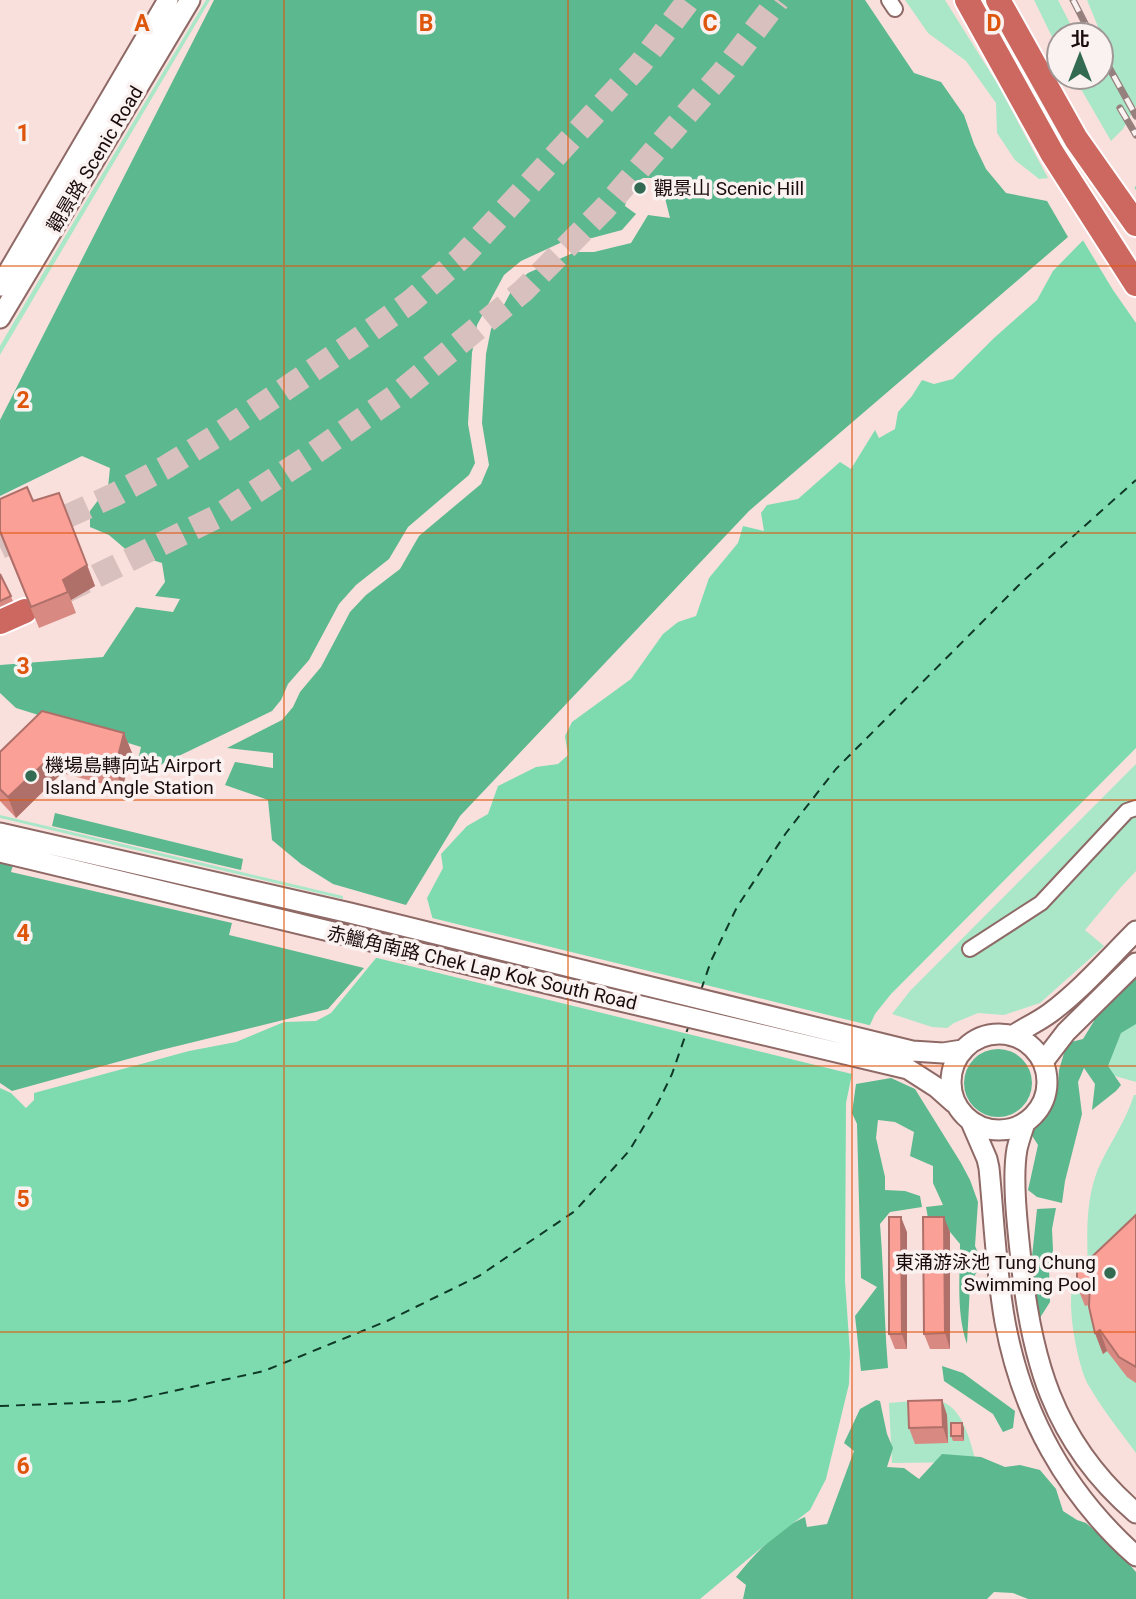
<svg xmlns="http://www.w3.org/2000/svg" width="1136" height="1599" font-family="Roboto,'Noto Sans TC',sans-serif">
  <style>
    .green { fill: #a9e7c8 }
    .forest { fill: #5bb88f }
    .water { fill: #7edbb0 }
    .pier { fill: #fae0dd }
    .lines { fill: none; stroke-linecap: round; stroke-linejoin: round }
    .ferry { stroke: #0f3827; stroke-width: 2; stroke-dasharray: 9 7; stroke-linecap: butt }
    .highway-tunnel { stroke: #d8c0be; stroke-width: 24; stroke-dasharray: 24 12; stroke-linecap: butt }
    .street-casing { stroke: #8e6965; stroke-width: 18 }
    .secondary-casing { stroke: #8e6965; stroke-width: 23 }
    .highway-casing { stroke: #fff; stroke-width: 28 }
    .street { stroke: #fff; stroke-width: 14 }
    .secondary { stroke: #fff; stroke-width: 19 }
    .highway { stroke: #cc6860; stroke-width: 24 }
    .rail-casing { stroke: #95807e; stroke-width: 7 }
    .rail { stroke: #faf2f1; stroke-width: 4.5; stroke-dasharray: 13; stroke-linecap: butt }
    .wall { fill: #d88a82 }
    .shaded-wall { fill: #b0706a }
    .building { fill: #fba097; stroke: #b0706a; stroke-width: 2 }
    .grid { fill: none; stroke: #de550c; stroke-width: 2; stroke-opacity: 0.55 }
    .poi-dot { fill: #336a52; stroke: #faf2f1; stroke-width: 2.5 }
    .labels { text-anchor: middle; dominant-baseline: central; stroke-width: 7; stroke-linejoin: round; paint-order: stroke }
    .street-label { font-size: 19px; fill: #1a0c0b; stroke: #faf2f1 }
    .poi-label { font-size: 19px; fill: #1a0c0b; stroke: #faf2f1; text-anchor: start }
    .grid-label { font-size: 23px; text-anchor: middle; font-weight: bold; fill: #de550c; stroke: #faf2f1; stroke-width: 7; stroke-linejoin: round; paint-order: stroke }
  </style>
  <rect width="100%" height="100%" fill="#fae0dd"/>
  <path class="green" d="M206 0H210L0 355V346L8 332Z
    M905 0H945L997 83 1048 178 1039 179 1015 160 997 133 996 103 966 61 928 33Z
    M1034 0H1058L1076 35H1059V51Z
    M1087 0H1136V106L1123 129 1111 141 1074 77H1101V65L1109 61 1110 56Z
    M1136 764V871L1121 887 1085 930 1104 946 1040 1003 1004 1015 978 1013 954 1023 947 1028 932 1027 892 1014 910 991Z
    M0 815 343 896V899L0 818Z
    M1136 1009V1082L1094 1070Z
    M1134 1095H1136V1453C1120 1431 1102 1409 1089 1386 1078 1369 1064 1297 1075 1280 1078 1276 1084 1273 1088 1271 1087 1236 1085 1202 1098 1169 1109 1144 1126 1121 1134 1095Z
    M923 1400C929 1401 939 1400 945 1403 964 1412 971 1444 976 1462L892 1463 889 1403Z"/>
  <path class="forest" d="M214 0H865L914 73 941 82 964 115 974 144 986 169 1006 193 1047 201 1068 237 749 511 460 816 406 905 333 884 301 864 272 840 268 800 225 785 235 762 273 768V753L227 748 282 720 293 707 300 692 321 667 350 612 366 595 400 569 419 536 481 484 489 465 482 423 486 354 491 329 515 284 528 273 575 252H594L631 243 648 215 670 218 660 178H643L629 187 625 206 636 214 622 230 592 238H571L521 261 504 275 477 325 472 353 468 424 475 463 469 475 408 527 389 559 356 585 339 604 309 660 288 684 281 700 272 711 160 765 138 760 141 747 16 708 0 693V665L103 657 136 607 173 612 180 599 155 596 165 582 162 563 130 553 109 535 90 527V511L108 487 110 468 82 456 0 496V420Z
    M55 813 243 859 241 870 52 826Z
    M0 863 13 865 11 872 232 923 229 935 364 968 328 1009 157 1051 12 1091 0 1083Z
    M1136 977V1024L1121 1033 1108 1066 1121 1085 1116 1091 1092 1110 1095 1084 1084 1068 1078 1082 1082 1114 1065 1181 1062 1203 1037 1197 1028 1190 1038 1145 1031 1134 1045 1116 1058 1083 1059 1070 1067 1043 1083 1039 1094 1021 1078 1002 1098 991 1120 992Z
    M964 1083a34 34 0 1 1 68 0a34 34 0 1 1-68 0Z
    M891 1078 915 1089 961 1163 970 1180 978 1202 975 1246 982 1261 970 1285 967 1344C956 1313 960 1277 960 1244L946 1227 927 1234 928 1218 926 1207 943 1205 933 1183V1166L910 1156 914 1132 895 1122 878 1120 876 1138 885 1177V1190L905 1191 920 1196 922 1207 890 1212 880 1224C884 1272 884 1320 888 1368L861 1371 855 1316 877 1287 861 1278 857 1124 852 1113 856 1084Z
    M1056 1208 1052 1229 1053 1250 1049 1266 1050 1302 1036 1324 1030 1276 1037 1209Z
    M942 1366 963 1373 1015 1411 1013 1428 1003 1432 993 1414 944 1381Z
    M876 1400 880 1401 887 1434 893 1448 887 1467 904 1468 919 1479 942 1454 981 1457 1005 1467 1020 1465 1040 1470 1056 1489 1063 1511 1077 1520 1086 1523 1116 1549 1136 1572V1599H1028L1013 1593 994 1592 987 1599H743L746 1585 736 1577C755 1554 777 1529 805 1517L807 1527 827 1524 854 1451 844 1443 860 1409Z"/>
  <path class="water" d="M1136 186V748L891 994 875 1014 870 1025 852 1074 846 1103 845 1281 850 1353 849 1384 826 1479 810 1510 760 1549 700 1599H0V1088L11 1093 26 1108 34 1100V1093L189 1051 236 1042 284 1022 316 1021 331 1013 376 958 434 924 427 898 443 868 441 854 467 826 488 814 498 786 536 767 558 764 568 755 565 736 572 722 631 679 663 634 678 622 696 616 709 578 738 543 743 526 764 531 761 513 767 505 798 499 840 462 851 469 875 430 879 438 895 429 898 412 912 396 922 380 934 384 953 379 994 338 1037 300 1053 271Z"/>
  <path class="pier" d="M1133 185 1136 190V323L1113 290 1081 237Z
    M428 917 873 1026 856 1075 373 957 430 922Z"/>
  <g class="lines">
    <path class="ferry" d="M701 990 711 961 737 907 786 833 836 769 1022 582 1136 480
      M0 1406 128 1401 264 1371 387 1321 479 1276 575 1211 629 1151 658 1103 672 1074 689 1025"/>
    <path class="highway-tunnel" d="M0 547 116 494 166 467 216 436 353 343 410 302 461 258 641 63 689 0
      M64 592 218 516 307 458 394 397 523 291 605 208 723 72 778 0"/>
    <g class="street-casing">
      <path id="street" d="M889 0 895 9
        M970 949 1041 903 1127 811 1136 808"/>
    </g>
    <g class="secondary-casing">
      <path id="secondary" d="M0 286 168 0
        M0 318 190 0
        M0 833 350 913 912 1051 943 1053 962 1050
        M0 852C302 925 605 998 908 1069L936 1087 954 1103
        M951 1082a48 48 0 1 1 96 0a48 48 0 1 1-96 0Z
        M1012 1036C1024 1028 1038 1022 1050 1013 1081 990 1108 959 1136 931
        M1043 1062 1066 1032 1136 963
        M971 1122 987 1159 989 1168C994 1219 996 1272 1005 1322 1022 1414 1066 1494 1136 1556
        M1025 1123C1022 1132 1019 1140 1017 1149 1012 1177 1017 1222 1020 1251 1030 1357 1052 1441 1136 1513"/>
    </g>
    <g class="highway-casing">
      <path id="highway" d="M967 0 1052 153 1136 284
        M998 0 1076 139 1136 224
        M0 622 25 611"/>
    </g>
    <use href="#street" class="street"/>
    <use href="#secondary" class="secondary"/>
    <use href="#highway" class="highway"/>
    <g class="rail-casing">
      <path id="rail" d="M1073 0 1091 35
        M1101 53 1136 116
        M1120 108 1136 135"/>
    </g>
    <use href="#rail" class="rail"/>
  </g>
  <path class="wall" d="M0 499 33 501 87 565 95 586 71 600 76 613 39 628 0 534Z
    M0 574 13 601 0 607Z
    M124 733 132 753 122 789 62 773 16 818 0 801V752Z
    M1136 1215V1383L1127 1377 1107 1351 1103 1354 1095 1333 1089 1305 1085 1306 1077 1286Z
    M907 1232V1349H895L889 1334Z
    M950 1232V1349H930L924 1334Z
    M942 1400 947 1415 948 1443 915 1444 909 1428Z
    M962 1423 964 1428V1441H953L951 1436Z"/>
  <path class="shaded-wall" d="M87 565 95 586 71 600 63 580Z
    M124 733 132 753 122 789 115 768Z
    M55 753 62 773 16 818 8 797Z
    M901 1217 907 1232V1349L902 1334Z
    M944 1217 950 1232V1349L945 1333Z
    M1100 1330 1107 1351 1103 1354 1095 1333Z
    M942 1400 947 1415 948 1443 943 1427Z
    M962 1423 964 1428V1441L962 1436Z"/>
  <path class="building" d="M27 487 33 501 59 493 87 565 63 580 68 592 31 607 0 531V499Z
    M0 574 11 596 0 601Z
    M42 711 124 733 115 768 55 753 8 797 0 789V752Z
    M1136 1215V1367L1119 1357 1100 1330 1095 1333 1089 1307 1090 1281 1077 1286V1271Z
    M889 1217H901L902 1334H889Z
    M923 1217H944L945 1333 924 1334Z
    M942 1400 943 1427 909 1428 908 1401Z
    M951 1423H962V1436H951Z"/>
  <path class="grid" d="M284 0V1599M568 0V1599M852 0V1599M0 266H1136M0 533H1136M0 800H1136M0 1066H1136M0 1332H1136"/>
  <g class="poi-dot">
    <circle cx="640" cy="188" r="7"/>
    <circle cx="31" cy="776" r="7"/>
    <circle cx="1110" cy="1273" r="7"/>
  </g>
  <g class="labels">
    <g class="street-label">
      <text transform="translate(95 159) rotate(-59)">觀景路 Scenic Road</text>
      <text transform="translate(482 968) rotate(13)">赤鱲角南路 Chek Lap Kok South Road</text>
    </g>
    <g class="poi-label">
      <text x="654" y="188">觀景山 Scenic Hill</text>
      <text x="45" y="765">機場島轉向站 Airport<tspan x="45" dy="22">Island Angle Station</tspan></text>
      <text x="1096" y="1262" text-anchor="end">東涌游泳池 Tung Chung<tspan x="1096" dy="22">Swimming Pool</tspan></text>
    </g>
  </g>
  <g class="grid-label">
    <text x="142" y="31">A</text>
    <text x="426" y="31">B</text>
    <text x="710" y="31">C</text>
    <text x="994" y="31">D</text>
    <text x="23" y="141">1</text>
    <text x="23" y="408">2</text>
    <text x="23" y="674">3</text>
    <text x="23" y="941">4</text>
    <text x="23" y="1207">5</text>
    <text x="23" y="1474">6</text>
  </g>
  <g transform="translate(1080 56)"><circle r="33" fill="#faf2f1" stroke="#a09695" stroke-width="2"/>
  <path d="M0-5L12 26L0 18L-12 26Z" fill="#336a52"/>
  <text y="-10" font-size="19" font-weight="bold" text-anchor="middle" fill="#1a0c0b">北</text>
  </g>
</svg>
